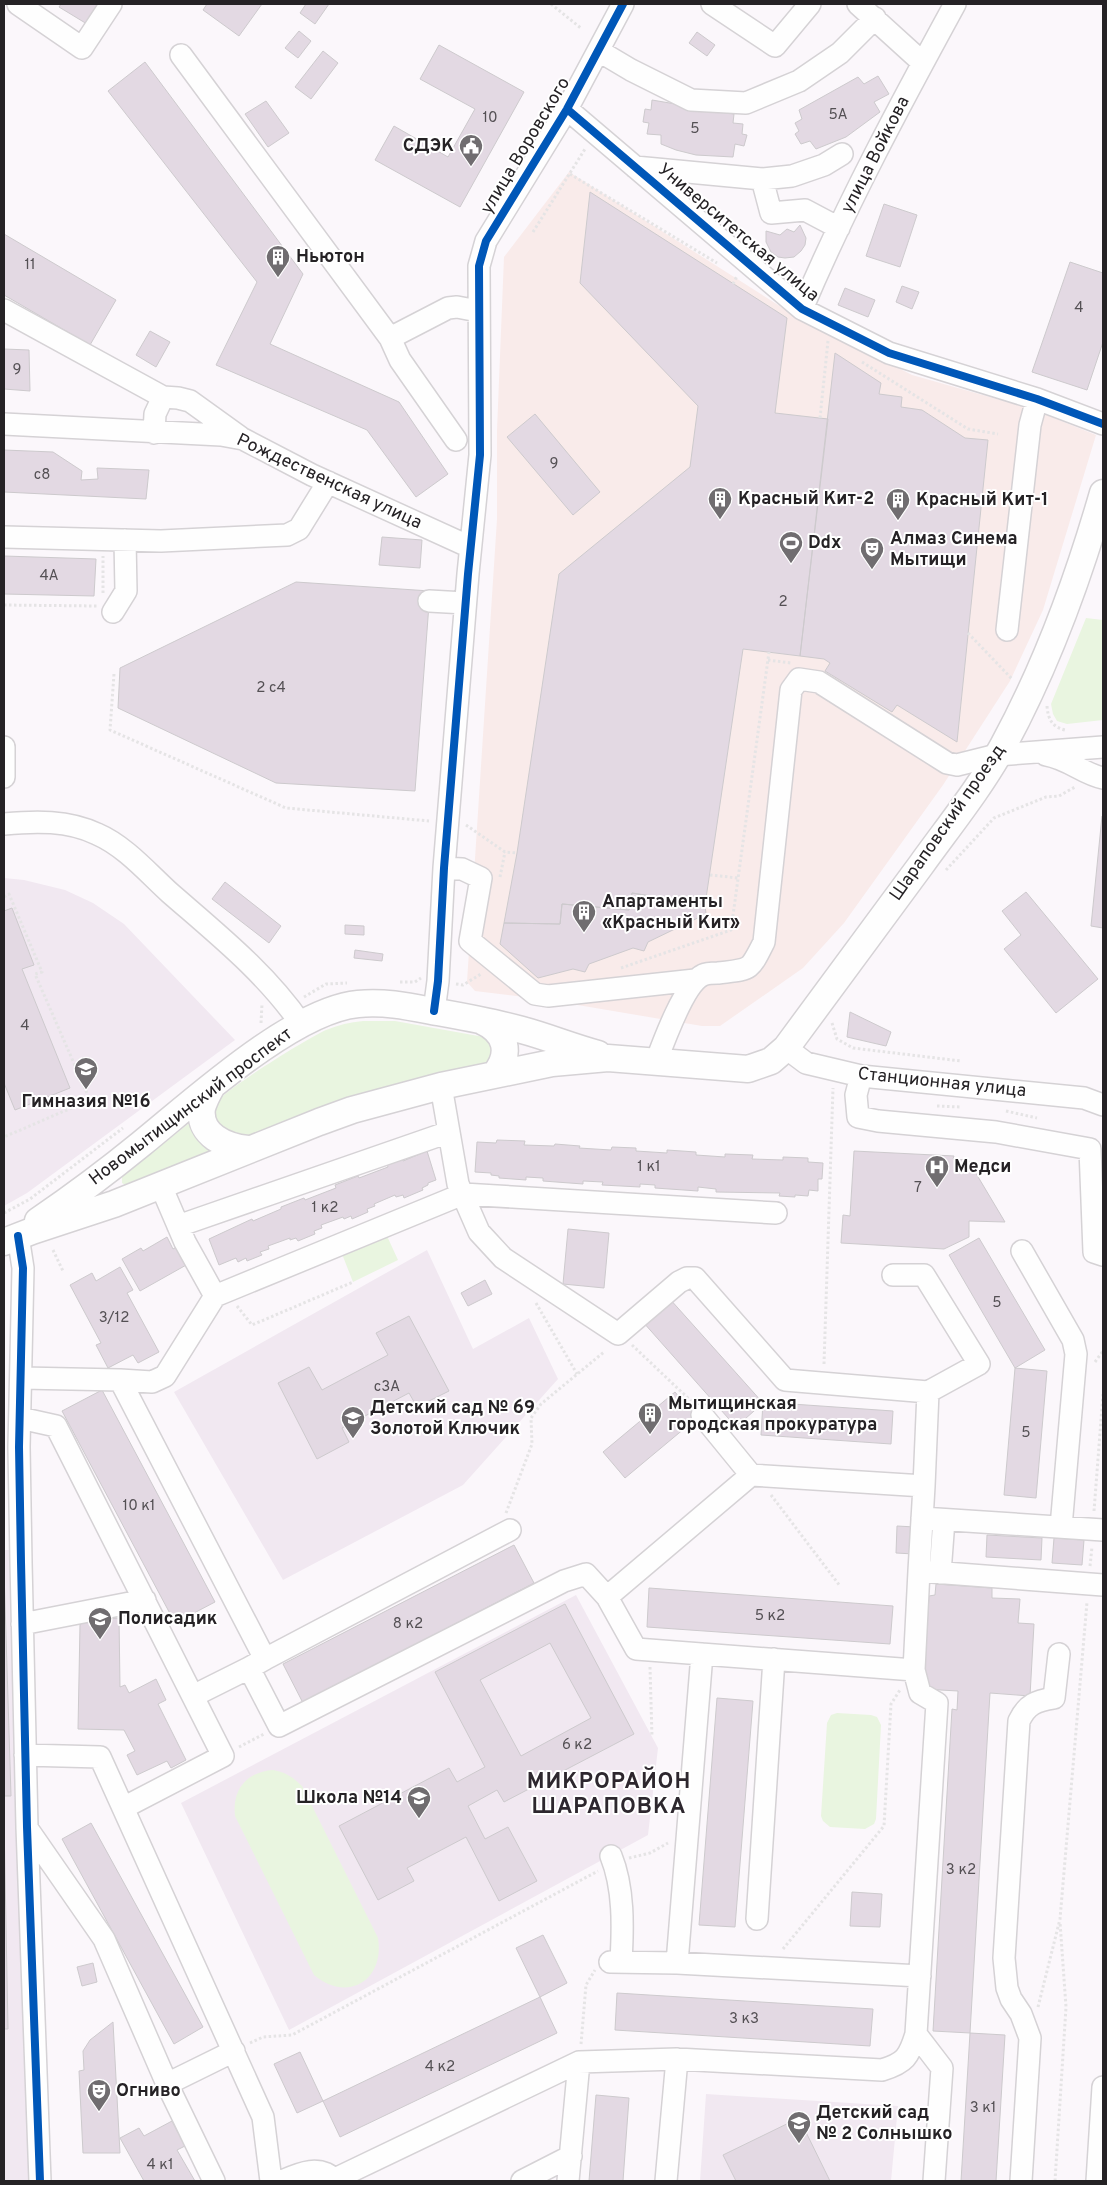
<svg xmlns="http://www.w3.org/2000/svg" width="1107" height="2185" font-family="Overpass,sans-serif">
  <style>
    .commercial { fill: #f9ebea }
    .built { fill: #f1e8f1 }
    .green { fill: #e9f5e0 }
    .building { fill: #e3d9e3; stroke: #cdcacd; fill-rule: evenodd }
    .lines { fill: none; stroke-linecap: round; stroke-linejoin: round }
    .minor-casing { stroke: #d5d2d5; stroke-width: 24 }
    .major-casing { stroke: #d5d2d5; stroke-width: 29 }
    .path { stroke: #e5e4e5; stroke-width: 3; stroke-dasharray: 2.5 2.5; stroke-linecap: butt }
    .minor { stroke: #fefefe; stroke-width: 21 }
    .major { stroke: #fefefe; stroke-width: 26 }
    .cycleway-casing { stroke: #fff; stroke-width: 11 }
    .cycleway { stroke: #0057b8; stroke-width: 8 }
    .labels { text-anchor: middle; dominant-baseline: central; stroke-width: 4; stroke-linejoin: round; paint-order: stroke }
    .number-label { font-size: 15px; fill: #545054 }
    .poi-label { font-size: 18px; font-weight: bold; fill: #252225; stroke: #fff; text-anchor: start }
    .street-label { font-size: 18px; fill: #252225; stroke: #fff }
    .district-label { font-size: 22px; font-weight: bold; letter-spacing: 1px; fill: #2d272e; stroke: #fff }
  </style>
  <rect width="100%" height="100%" fill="#fbf7fb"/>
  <path class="commercial" d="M569 172 789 312 912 375 1029 408 1096 435 1043 610 1010 681 943 785 844 923 803 968 720 1026H702L542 999 475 991 467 982 497 519V430L504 257Z"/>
  <path class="built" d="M4 878 24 880 65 890 93 903 124 924 235 1040 27 1193 4 1206Z
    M427 1250 473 1349 529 1318 558 1379 463 1485 283 1580 174 1392Z
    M4 1550H12L30 2181H4Z
    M576 1595 658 1748 648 1835 289 2030 181 1803Z
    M706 2094 898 2106 891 2181H700Z"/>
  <path class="green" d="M1086 618 1103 620V720L1067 724 1057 721 1053 714 1051 704Z
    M363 1021H395L484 1037 492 1043 494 1062 240 1141 214 1121C214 1114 214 1108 217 1102 227 1088 308 1038 326 1030 338 1025 350 1022 363 1021Z
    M193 1120 205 1145 215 1153 127 1186 122 1183V1177Z
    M387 1236 398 1260 353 1282 342 1254Z
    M837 1713 871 1715 877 1717 881 1725 876 1819 874 1824 865 1829 830 1827 823 1821 821 1816 827 1723 831 1715Z
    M273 1770C285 1772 293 1777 302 1786L378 1938C385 1981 347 2003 314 1975L235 1816C232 1790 246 1772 273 1770Z"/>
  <path class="building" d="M61 4H100L87 24 59 7Z
    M207 4H262L239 36 203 10Z
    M306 4H329L315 24 300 13Z
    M299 31 311 41 298 58 285 48Z
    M697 32 715 45 707 56 689 43Z
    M439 45 524 92 460 207 375 160 394 126 448 157 475 109 420 79Z
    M323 51 338 63 311 99 295 87Z
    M145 62 303 274 270 344 399 402 448 474 416 497 367 430 216 365 257 282 108 91Z
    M878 76 889 94 874 102 880 112 846 137 816 149 810 141 801 144 795 134 799 131 795 123 802 119 799 110 858 77 864 84Z
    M652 100 734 114 733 123 743 124 742 134 747 135 744 146 735 144 733 157 696 155 676 150 661 144V135L647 134 649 123 643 122 645 109 651 110Z
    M266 101 289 133 268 147 245 114Z
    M590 192 787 318 775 413 828 419 800 656 743 649 705 905 632 893 629 910 562 904 560 924 504 923 517 853 559 574 690 467 698 406 580 283Z
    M884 204 917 215 900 267 866 256Z
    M800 225 806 238 805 245 801 251 794 257 785 258 778 257 771 252 766 242V231L780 235 787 229 794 232Z
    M4 234 116 300 90 345 4 295Z
    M1070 262 1103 273V342L1087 390 1032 372Z
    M902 286 919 292 912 309 896 302Z
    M845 288 875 300 868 317 838 305Z
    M150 331 170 342 156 367 136 355Z
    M4 349 29 350 30 391 4 389Z
    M835 353 881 383 879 394 902 397 901 407 922 410 965 438 988 440 957 742 897 705 892 712 825 671 830 663 824 659 800 656Z
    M535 414 600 492 573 515 507 437Z
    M4 450 53 452 82 471 81 480 98 479 97 468 149 470 146 499 4 492Z
    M382 537 422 540 420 568 379 565Z
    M4 556 96 559 94 596 4 594Z
    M296 582 430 591 415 791 276 783 118 708 120 668Z
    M1102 816H1103V928L1091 926Z
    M225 882 281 926 269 943 212 899Z
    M1026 892 1098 979 1056 1013 1004 949 1021 935 1002 911Z
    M632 893 705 905 706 914 648 942 644 951 633 948 589 964 585 972 573 969 538 978 500 944 504 923 560 924 562 904 629 910Z
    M12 908 34 965 22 969 70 1088 15 1110 4 1083V911Z
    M345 925 364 926V935L345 934Z
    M355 950 383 954 382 961 354 958Z
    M850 1012 891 1032 886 1046 847 1037Z
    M497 1140 525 1141 524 1145 554 1146 555 1144 580 1146 579 1148 611 1150 612 1147 636 1148V1151L667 1153V1150L696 1152V1155L725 1157V1154L753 1155 752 1159 783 1160V1157L808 1158V1162L823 1163 822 1179H818V1191L809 1190 808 1196 795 1195V1197L779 1196 780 1193 716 1192V1189L698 1187V1191L655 1188V1185L640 1184V1187L602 1185 603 1182 583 1181V1184L543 1181V1178L526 1177V1180L499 1178V1176L491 1175V1173L475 1172 477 1142 496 1143Z
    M427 1151 436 1180 428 1183V1185L422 1188 423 1190 404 1198 403 1195 396 1197 395 1195 374 1204 375 1206 367 1209 368 1212 352 1219 351 1216 344 1219 343 1217 321 1225 322 1228 314 1231 315 1234 298 1241 296 1238 290 1240V1238L268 1246 269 1249 260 1252 262 1255 247 1261 246 1258 238 1262 236 1258 219 1265 209 1239 252 1219 253 1221 281 1209V1207L304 1198 305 1200 336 1188 335 1185 358 1176 359 1178 388 1167 387 1164 402 1158 403 1161Z
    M854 1151 954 1156 953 1159 968 1160 1005 1222 969 1221V1237L944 1249 841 1243 843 1215 850 1216Z
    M568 1229 609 1233 604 1288 563 1284Z
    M167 1237 173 1249 178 1246 188 1264 140 1291 122 1259 141 1248 143 1251Z
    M979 1238 1045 1350 1015 1368 949 1255Z
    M120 1267 133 1290 127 1293 159 1352 138 1363 133 1355 108 1368 96 1345 101 1343 70 1285 92 1273 96 1281Z
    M485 1280 492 1294 468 1306 461 1293Z
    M669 1298 763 1403 736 1427 643 1322Z
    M409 1316 449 1391 417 1407 409 1393 342 1428 349 1442 317 1459 278 1383 309 1367 322 1390 388 1355 376 1333Z
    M1015 1368 1047 1371 1036 1498 1004 1495Z
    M102 1390 215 1602 175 1623 62 1411Z
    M675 1392 697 1418 625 1478 603 1452Z
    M763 1402 893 1411 891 1444 761 1435Z
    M897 1526 915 1527 914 1554 896 1553Z
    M987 1535 1042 1538 1041 1560 986 1557Z
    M1054 1538 1084 1540 1082 1565 1052 1563Z
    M514 1545 534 1583 303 1703 283 1664Z
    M4 1571 11 1796H4Z
    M936 1584 992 1588V1598L1020 1599 1018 1623 1034 1624 1030 1696 990 1693 970 2033 933 2031 952 1709 957 1710 958 1691 923 1689 929 1596 935 1595Z
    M649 1588 893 1606 890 1644 647 1627Z
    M565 1604 634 1734 504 1802 497 1790 468 1806 485 1839 508 1827 537 1881 499 1901 466 1837 407 1868 414 1881 378 1900 339 1826 449 1768 457 1782 485 1767 435 1672ZM550 1643 591 1718 521 1756 480 1680Z
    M119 1618 120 1687 125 1685 129 1693 156 1679 166 1700 158 1704 186 1760 171 1768 167 1761 137 1775 127 1755 135 1751 124 1730 78 1729 80 1625 84 1621 91 1620 96 1623 97 1628 104 1627 103 1619Z
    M717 1698 753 1701 735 1927 699 1925Z
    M4 1821 8 2029H4Z
    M91 1823 203 2027 174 2044 62 1839Z
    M852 1892 882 1894 880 1927 850 1926Z
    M543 1935 567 1983 540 1997 516 1948Z
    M93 1963 97 1982 82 1986 77 1967Z
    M617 1993 873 2009 870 2046 615 2030Z
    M540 1997 557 2033 340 2137 323 2101Z
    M113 2022 120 2153H83L79 2071 84 2070 83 2051 90 2040Z
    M970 2033 1005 2035 996 2181H961Z
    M300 2052 323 2101 297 2113 274 2064Z
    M596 2095 629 2098 623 2181H589Z
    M799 2118 830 2181H736L723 2155Z
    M172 2121 185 2146 177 2150 195 2181H144L120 2138 139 2128 144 2136Z"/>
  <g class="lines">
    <g class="minor-casing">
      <path id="minor" d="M18 4 82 48 111 4
        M712 4 775 46 810 4
        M858 4 923 63
        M599 51 631 70 691 100 746 103 799 81 840 53 875 18
        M181 55 390 338 400 360 456 440
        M567 109 802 309 889 353 1037 399 1103 424
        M635 167 762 179 792 176 824 165 842 154
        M762 179 771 213 805 210 839 228
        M802 309C846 205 901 103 955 4
        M4 310 163 397
        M390 338 448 308 457 307 478 311
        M4 424 221 435 243 439 312 475 470 547
        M154 433 155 414 163 397 178 398 190 401 240 437
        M4 537 161 541 287 535 299 529 328 482
        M429 601 465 603
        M113 612 126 591 125 540
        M1007 630 1030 425 1037 399
        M1046 755C1069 759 1083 774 1103 778
        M4 777V747
        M4 824C35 821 68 820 97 834 125 846 148 873 170 893 217 934 266 973 301 1024
        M444 868 462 869 481 878 470 941 535 994 548 996 695 980
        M434 1011 438 981 444 868 468 574 480 455 479 266 486 241 567 109 623 4
        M786 1048 806 1063 861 1076 1084 1098 1103 1105
        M656 1062C663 1043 685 983 703 975 707 973 714 973 718 973 751 969 749 972 764 942L791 690 799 679 819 682 947 763 957 765 997 755 1103 747
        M861 1076 856 1095 858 1117 878 1121 996 1132 1090 1149 1094 1252 1103 1255
        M441 1086 458 1184 479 1232 503 1258 618 1334 679 1282 687 1278H695L785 1380 928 1392 924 1486
        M178 1226 449 1132
        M18 1236 23 1268 19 1447 21 1562 27 1827 40 2181
        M1022 1251 1073 1340 1076 1354 1061 1527
        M893 1275H924L979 1364 928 1392
        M215 1296 463 1194 776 1213
        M22 1378 120 1380 265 1659 510 1530
        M120 1380 152 1382 165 1376 215 1296 185 1242 161 1186
        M20 1418 56 1426 223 1756 123 1808
        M751 1475 924 1486 919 1571 1103 1585
        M922 1518 1103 1530
        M940 1573 944 1520
        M607 1597 636 1649 914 1670 919 1571
        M22 1624 145 1600
        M265 1659 249 1668 279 1726 564 1581 586 1574 607 1597 751 1475 702 1415
        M914 1670 920 1693 937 1703 916 2034 942 2068 934 2181
        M193 1696 249 1668
        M25 1755 100 1757 263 2117 271 2181
        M27 1828 104 1939 167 2084 214 2181
        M611 1856C624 1888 623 1927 621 1961
        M757 1919 774 1659
        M610 1962 677 1963 920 1976
        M677 1963 702 1654
        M167 2084 234 2051
        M335 2179 579 2062 677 2059 882 2070C905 2063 909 2057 916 2034
        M282 2181C300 2173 320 2164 336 2181
        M522 2181 571 2156
        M568 2181 579 2062
        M666 2181 677 2059
        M1021 2181 1030 2038 1021 2014 1011 1999 1007 1988 1004 1958 1019 1721C1027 1704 1036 1701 1054 1698L1059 1654
        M1097 2181 1103 2087"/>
    </g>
    <g class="major-casing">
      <path id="major" d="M482 1021C506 1032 512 1053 495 1074
        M212 1086C208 1093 204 1101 202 1108 198 1135 226 1147 248 1149
        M38 1221C73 1197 108 1171 141 1144 193 1102 293 1010 358 1004 385 1001 411 1007 437 1012 465 1017 494 1022 522 1030 548 1037 572 1047 598 1054
        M4 1242 32 1231 114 1204 319 1122 352 1110 441 1086 552 1063 608 1058 748 1069 771 1061 786 1048C831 987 876 926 921 865 949 826 980 788 1003 746 1046 667 1078 580 1103 493"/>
    </g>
    <path class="path" d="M551 4 582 29
      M570 174 717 263
      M533 232 585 149
      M733 284 737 276
      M862 362 968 429 998 434
      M820 418 828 341
      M103 593V556
      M4 605 97 606
      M968 633 1013 680
      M768 660 791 663
      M114 674 110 730 286 808 429 821
      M1047 706C1048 719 1052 727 1065 730
      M466 825 505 852 517 853
      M946 870 994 818 1046 797 1059 796 1075 787
      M710 875 738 878
      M500 877 505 852
      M4 897 9 894 42 972 35 974 90 1100 4 1137
      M621 968 731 930 769 652
      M400 982H415L421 978
      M456 984 463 985 481 974
      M304 997 326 984 347 983
      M261 1023 262 1004
      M832 1023 837 1039 853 1048 961 1061
      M937 1106 960 1107
      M1006 1111 1037 1118
      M4 1213 30 1199 123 1128
      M53 1250 63 1271
      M536 1303 577 1374
      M237 1306 252 1325 353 1282
      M632 1345 691 1401
      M1095 1362 1103 1351
      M824 1364 833 1088
      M771 1495 840 1586
      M1094 1511 1103 1394
      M506 1513 532 1444 531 1418 541 1404 604 1352
      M1090 1566 1092 1547
      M650 1667 652 1737
      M239 1747 264 1734
      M629 1858 650 1853 668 1843
      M783 1949 884 1826 891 1704 900 1690
      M1038 2007 1060 1919 1087 1602
      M250 2043 263 2037 292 2035 598 1871
      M581 2044 586 1985 595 1970
      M1055 2181 1066 2007 1060 1922"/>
    <use href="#minor" class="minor"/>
    <use href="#major" class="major"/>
    <g class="cycleway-casing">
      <path id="cycleway" d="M567 109 802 309 889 353 1037 399 1103 424
        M434 1011 438 981 444 868 468 574 480 455 479 266 486 241 567 109 623 4
        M18 1236 23 1268 19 1447 21 1562 27 1827 40 2181"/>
    </g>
    <use href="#cycleway" class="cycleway"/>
  </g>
  <defs>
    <g id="civic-pin" transform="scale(1.25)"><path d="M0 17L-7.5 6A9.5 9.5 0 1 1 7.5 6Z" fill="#706d70" stroke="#fff"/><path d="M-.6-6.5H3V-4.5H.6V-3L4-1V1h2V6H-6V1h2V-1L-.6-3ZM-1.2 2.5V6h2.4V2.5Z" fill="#fff"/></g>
    <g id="building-pin" transform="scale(1.25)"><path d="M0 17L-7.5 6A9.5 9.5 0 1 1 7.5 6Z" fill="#706d70" stroke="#fff"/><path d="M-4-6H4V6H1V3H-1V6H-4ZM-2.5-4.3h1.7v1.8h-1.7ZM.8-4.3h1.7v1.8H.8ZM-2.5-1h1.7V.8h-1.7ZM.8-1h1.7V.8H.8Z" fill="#fff"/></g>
    <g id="stadium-pin" transform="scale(1.25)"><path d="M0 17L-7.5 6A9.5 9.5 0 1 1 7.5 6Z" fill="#706d70" stroke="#fff"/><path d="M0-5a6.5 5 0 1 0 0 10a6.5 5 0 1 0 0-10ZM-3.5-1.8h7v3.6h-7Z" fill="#fff"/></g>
    <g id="theatre-pin" transform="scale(1.25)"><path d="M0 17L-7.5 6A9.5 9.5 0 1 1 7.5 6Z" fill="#706d70" stroke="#fff"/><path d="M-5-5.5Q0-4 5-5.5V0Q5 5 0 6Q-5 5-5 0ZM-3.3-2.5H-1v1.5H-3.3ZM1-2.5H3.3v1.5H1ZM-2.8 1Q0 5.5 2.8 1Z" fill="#fff"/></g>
    <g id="school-pin" transform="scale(1.25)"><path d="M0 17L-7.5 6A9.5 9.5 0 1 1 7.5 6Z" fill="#706d70" stroke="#fff"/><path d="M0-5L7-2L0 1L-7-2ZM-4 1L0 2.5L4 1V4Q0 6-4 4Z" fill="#fff"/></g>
    <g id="hospital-pin" transform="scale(1.25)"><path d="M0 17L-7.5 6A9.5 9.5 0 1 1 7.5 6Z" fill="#706d70" stroke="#fff"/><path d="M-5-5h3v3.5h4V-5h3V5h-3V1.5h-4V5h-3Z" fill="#fff"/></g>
  </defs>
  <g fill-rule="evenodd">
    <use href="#civic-pin" x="471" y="146"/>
    <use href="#building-pin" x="278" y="257"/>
    <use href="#building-pin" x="720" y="499"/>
    <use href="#building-pin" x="898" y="500"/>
    <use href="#stadium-pin" x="791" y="543"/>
    <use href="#theatre-pin" x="872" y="549"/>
    <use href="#building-pin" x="584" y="912"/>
    <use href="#school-pin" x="86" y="1069"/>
    <use href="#hospital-pin" x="937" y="1167"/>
    <use href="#building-pin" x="650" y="1414"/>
    <use href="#school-pin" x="353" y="1418"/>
    <use href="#school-pin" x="100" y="1619"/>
    <use href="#school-pin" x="419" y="1798"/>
    <use href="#theatre-pin" x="99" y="2091"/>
    <use href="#school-pin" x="799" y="2123"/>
  </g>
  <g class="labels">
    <g class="number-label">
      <text x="838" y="115">5А</text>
      <text x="490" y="118">10</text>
      <text x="695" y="129">5</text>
      <text x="30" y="265">11</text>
      <text x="1079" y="308">4</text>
      <text x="17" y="370">9</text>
      <text x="554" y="464">9</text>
      <text x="42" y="475">с8</text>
      <text x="49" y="576">4А</text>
      <text x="783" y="602">2</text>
      <text x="271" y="688">2 с4</text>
      <text x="25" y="1026">4</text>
      <text x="649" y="1167">1 к1</text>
      <text x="918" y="1188">7</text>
      <text x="325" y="1208">1 к2</text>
      <text x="997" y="1303">5</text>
      <text x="114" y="1318">3/12</text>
      <text x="387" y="1387">с3А</text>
      <text x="1026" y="1433">5</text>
      <text x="139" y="1506">10 к1</text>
      <text x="770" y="1616">5 к2</text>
      <text x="408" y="1624">8 к2</text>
      <text x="577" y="1745">6 к2</text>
      <text x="961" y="1870">3 к2</text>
      <text x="744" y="2019">3 к3</text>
      <text x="440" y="2067">4 к2</text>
      <text x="983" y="2108">3 к1</text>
      <text x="160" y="2165">4 к1</text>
    </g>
    <g class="poi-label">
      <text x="454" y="146" text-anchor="end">СДЭК</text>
      <text x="296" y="257">Ньютон</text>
      <text x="738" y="499">Красный Кит-2</text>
      <text x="916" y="500">Красный Кит-1</text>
      <text x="890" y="539">Алмаз Синема<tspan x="890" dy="21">Мытищи</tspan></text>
      <text x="808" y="543">Ddx</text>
      <text x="602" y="902">Апартаменты<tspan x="602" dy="21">«Красный Кит»</tspan></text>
      <text x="86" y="1102" text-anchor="middle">Гимназия №16</text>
      <text x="954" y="1167">Медси</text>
      <text x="668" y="1404">Мытищинская<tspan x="668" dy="21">городская прокуратура</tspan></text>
      <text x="370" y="1408">Детский сад № 69<tspan x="370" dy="21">Золотой Ключик</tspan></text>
      <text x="118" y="1619">Полисадик</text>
      <text x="402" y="1798" text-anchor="end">Школа №14</text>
      <text x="116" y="2091">Огниво</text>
      <text x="816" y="2113">Детский сад<tspan x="816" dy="21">№ 2 Солнышко</tspan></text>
    </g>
    <g class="street-label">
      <text transform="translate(526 146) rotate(-59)">улица Воровского</text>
      <text transform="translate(876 155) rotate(-63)">улица Войкова</text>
      <text transform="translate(738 233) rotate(40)">Университетская улица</text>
      <text transform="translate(329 482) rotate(25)">Рождественская улица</text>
      <text transform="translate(948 823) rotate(-55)">Шараповский проезд</text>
      <text transform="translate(942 1083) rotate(6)">Станционная улица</text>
      <text transform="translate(191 1107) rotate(-37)">Новомытищинский проспект</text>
    </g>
    <g class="district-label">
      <text x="609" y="1782">МИКРОРАЙОН<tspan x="609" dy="25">ШАРАПОВКА</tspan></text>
    </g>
  </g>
  <rect width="1107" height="2185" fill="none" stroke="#252225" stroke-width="10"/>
</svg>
